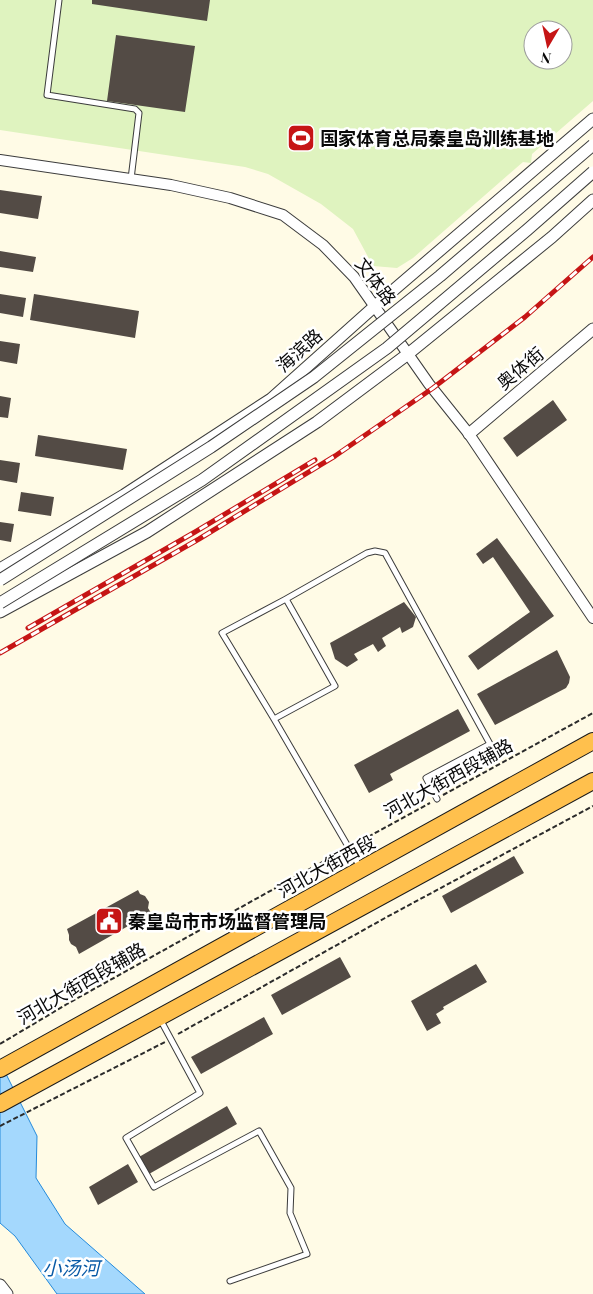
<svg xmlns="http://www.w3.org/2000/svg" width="593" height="1294" font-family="'Playfair Display','Noto Sans SC',serif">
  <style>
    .pitch { fill: #dff3bf; fill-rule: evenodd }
    .water { fill: #a4d8fd; stroke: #248adb }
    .building { fill: #534b45 }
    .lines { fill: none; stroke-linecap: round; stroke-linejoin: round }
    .service-casing { stroke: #3c3c3c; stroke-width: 7 }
    .minor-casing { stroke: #3c3c3c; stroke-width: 12 }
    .tertiary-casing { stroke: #3c3c3c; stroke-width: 13 }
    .trunk-casing { stroke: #1a1a1a; stroke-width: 18 }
    .path { stroke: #2b2b2b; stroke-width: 2; stroke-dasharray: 5 2.5; stroke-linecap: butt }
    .service { stroke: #fff; stroke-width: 5 }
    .minor { stroke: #fff; stroke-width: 10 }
    .tertiary { stroke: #fff; stroke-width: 11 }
    .trunk { stroke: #ffc04d; stroke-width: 16 }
    .rail-casing { stroke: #c61515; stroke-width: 5 }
    .rail { stroke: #fff; stroke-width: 3; stroke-dasharray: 9; stroke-linecap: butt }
    .tertiary-bridge-casing { stroke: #3c3c3c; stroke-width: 13; stroke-linecap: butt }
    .tertiary-bridge { stroke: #fff; stroke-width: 11 }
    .labels { text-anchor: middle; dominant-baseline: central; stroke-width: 5; stroke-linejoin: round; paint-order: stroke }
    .poi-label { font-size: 18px; font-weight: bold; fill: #090909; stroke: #fff; text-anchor: start }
    .street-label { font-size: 18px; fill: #090909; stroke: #fff }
    .water-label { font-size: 19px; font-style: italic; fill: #085aa6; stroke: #fff }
  </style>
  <rect width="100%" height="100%" fill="#fffbe6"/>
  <path class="pitch" d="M0 0H593V101L532 154 531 163 523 162 413 258 397 268 373 266 353 229 321 204 268 174 245 167 0 130ZM533 30H563V60H533Z"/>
  <path class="water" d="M0 1062 37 1136 36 1178 65 1224 145 1294H57L15 1236 0 1223Z"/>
  <path class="building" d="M92 0H210L207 21 92 4Z
    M116 35 195 46 185 112 107 101Z
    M0 190 42 196 38 219 0 213Z
    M0 251 36 257 33 272 0 267Z
    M0 294 26 298 23 317 0 313Z
    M34 294 139 311 135 338 30 320Z
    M0 341 20 344 17 364 0 361Z
    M0 396 11 398 8 418 0 417Z
    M553 400 567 420 517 457 503 438Z
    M38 435 127 449 123 470 35 456Z
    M0 460 20 463 17 483 0 480Z
    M21 492 54 497 51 516 18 511Z
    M0 522 14 524 11 542 0 540Z
    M497 538 554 616 478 670 468 656 530 612 493 557 483 564 476 554Z
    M404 602 416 617 413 627 402 633 400 627 382 638 386 646 378 652 373 644 354 654 358 660 347 667 335 659 330 643Z
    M557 650 570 677 569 683 566 688 495 725 477 694Z
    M458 709 470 731 390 774 393 780 369 793 354 765Z
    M514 856 524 873 451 913 442 896Z
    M138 890 140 894 145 896 149 902 148 908 151 913 79 954 76 947 71 944 69 940V935L67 929Z
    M340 957 351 977 282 1015 271 995Z
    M476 964 487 982 443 1007 444 1009 436 1014 441 1023 427 1031 411 1001Z
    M264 1017 273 1034 201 1074 191 1057Z
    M227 1106 237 1124 149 1174 139 1157Z
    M128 1164 138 1182 98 1205 89 1187Z"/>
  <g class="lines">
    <g class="service-casing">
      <path id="service" d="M59 0 47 95 135 109 139 113 131 179
        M274 719 335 686 286 599
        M360 867 274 719 222 633 286 599 367 553 375 551 385 553 490 744 426 778 437 799
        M160 1019 200 1093 126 1138 154 1187 259 1131 291 1188 290 1213 307 1254 230 1281"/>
    </g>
    <g class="minor-casing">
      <path id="minor" d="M0 160 171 185 230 198 283 215 323 245 354 277 429 384 469 434 593 618"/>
    </g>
    <g class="tertiary-casing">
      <path id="tertiary" d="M469 434 593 329
        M0 569 124 495 271 399 375 306 593 119
        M0 612 147 532 317 422 408 354 552 237 593 200
        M0 1285 7 1294"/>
    </g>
    <g class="trunk-casing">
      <path id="trunk" d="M0 1069 593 741
        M0 1104 593 781"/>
    </g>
    <path class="path" d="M443 795 593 713
      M355 844 430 803
      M178 1034 385 918 593 806
      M0 1044 67 1004 342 851
      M0 1126 165 1042"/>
    <use href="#service" class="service"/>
    <use href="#minor" class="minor"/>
    <use href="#tertiary" class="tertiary"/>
    <use href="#trunk" class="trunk"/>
    <g class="rail-casing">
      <path id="rail" d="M28 628 195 532 315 460
        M0 653 199 539 335 456 433 388 525 317 593 257"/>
    </g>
    <use href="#rail" class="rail"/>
    <g class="tertiary-bridge-casing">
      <path id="tertiary-bridge" d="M0 580 211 447 314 377 440 276 593 145
        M0 603 202 480 387 348 527 230 593 172"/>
    </g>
    <use href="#tertiary-bridge" class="tertiary-bridge"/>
  </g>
  <defs>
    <g id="stadium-square" transform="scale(1.4375)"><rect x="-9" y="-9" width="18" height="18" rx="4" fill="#c61515" stroke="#fff"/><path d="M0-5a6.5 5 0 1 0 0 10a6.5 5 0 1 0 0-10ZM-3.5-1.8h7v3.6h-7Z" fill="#fff"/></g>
    <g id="civic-square" transform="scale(1.4375)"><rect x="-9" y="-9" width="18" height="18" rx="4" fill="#c61515" stroke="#fff"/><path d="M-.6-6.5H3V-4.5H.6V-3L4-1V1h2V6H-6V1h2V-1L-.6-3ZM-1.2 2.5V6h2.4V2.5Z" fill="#fff"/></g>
  </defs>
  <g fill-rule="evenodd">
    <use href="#stadium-square" x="301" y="138"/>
    <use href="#civic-square" x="109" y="921"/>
  </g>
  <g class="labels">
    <g class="poi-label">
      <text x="320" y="138">国家体育总局秦皇岛训练基地</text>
      <text x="128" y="921">秦皇岛市市场监督管理局</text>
    </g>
    <g class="street-label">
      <text transform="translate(376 281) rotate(53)">文体路</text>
      <text transform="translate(299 350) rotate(-42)">海滨路</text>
      <text transform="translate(520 368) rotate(-40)">奥体街</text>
      <text transform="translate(448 778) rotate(-29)">河北大街西段辅路</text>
      <text transform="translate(326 866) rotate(-29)">河北大街西段</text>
      <text transform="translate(81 983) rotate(-30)">河北大街西段辅路</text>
    </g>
    <g class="water-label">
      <text x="71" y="1267">小汤河</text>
    </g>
  </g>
  <g transform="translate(548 45) rotate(189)"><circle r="24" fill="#ffffff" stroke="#9d9d9d"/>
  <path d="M0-4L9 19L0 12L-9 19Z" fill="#c61515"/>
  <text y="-8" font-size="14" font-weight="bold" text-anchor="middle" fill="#090909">N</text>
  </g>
</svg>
